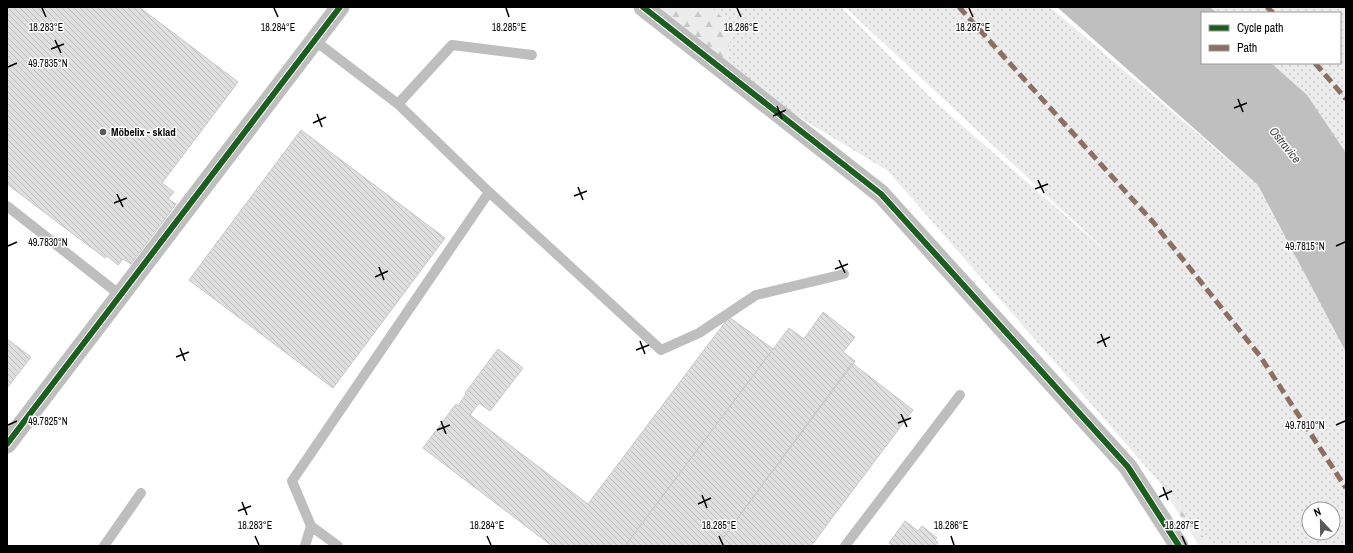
<svg xmlns="http://www.w3.org/2000/svg" width="1353" height="553" font-family="'Archivo Narrow',sans-serif">
  <style>
    .grass { fill: url(#grass-dots); fill-rule: evenodd }
    .forest { fill: url(#forest-firs) }
    .water { fill: #bfbfbf }
    .building { fill: url(#building-back-hatch); stroke: #c7c7c7 }
    .lines { fill: none; stroke-linecap: round; stroke-linejoin: round }
    .lane { stroke: #bebebe; stroke-width: 10 }
    .street { stroke: #bebebe; stroke-width: 19 }
    .quiet { stroke: #8d6e63; stroke-width: 5; stroke-dasharray: 10 5; stroke-linecap: butt }
    .cycleway-casing { stroke: #fff; stroke-width: 8 }
    .cycleway { stroke: #1b5e20; stroke-width: 6 }
    .ticks { fill: none; stroke: #000; stroke-width: 1.5 }
    .poi-dot { fill: #595959; stroke: #fff; stroke-width: 1.5 }
    .labels { text-anchor: middle; dominant-baseline: central; stroke-width: 3; stroke-linejoin: round; paint-order: stroke }
    .poi-label { font-size: 11px; font-weight: bold; fill: #000; stroke: #fff; text-anchor: start }
    .water-label { font-size: 12px; font-style: italic; fill: #444; stroke: #fff }
    .ticks-label { font-size: 10px; text-anchor: middle; fill: #000; stroke: #fff; stroke-width: 3; stroke-linejoin: round; paint-order: stroke }
  </style>
  <defs>
    <pattern id="grass-dots" width="8" height="8" patternUnits="userSpaceOnUse"><rect width="8" height="8" fill="#ececec"/><path d="M2 2h.1M6 6h.1" fill="none" stroke="#c9c9c9" stroke-width="1.8" stroke-linecap="round"/></pattern>
    <pattern id="forest-firs" width="22" height="20" patternUnits="userSpaceOnUse"><rect width="22" height="20" fill="#ececec"/><path d="M5 1l3.5 6h-7zM16 11l3.5 6h-7z" fill="#c9c9c9"/></pattern>
    <pattern id="building-back-hatch" width="6" height="6" patternUnits="userSpaceOnUse"><rect width="6" height="6" fill="#dfdfdf"/><path d="M-1 5l2 2M0 0l6 6M5-1l2 2" fill="none" stroke="#bebebe"/></pattern>
  </defs>
  <rect width="100%" height="100%" fill="#fff"/>
  <path class="grass" d="M710 7H841L933 100 1108 253 845 7H1050L1258 185 1346 341V546H1211L1160 483 888 171 725 72 732 25ZM1309 509H1333V533H1309Z
    M1210 7H1346V159L1307 96 1271 63H1340V13H1217Z"/>
  <path class="forest" d="M643 7H710L732 25 725 72Z
    M1160 483 1211 546H1199Z"/>
  <path class="water" d="M1057 7H1210L1217 13H1202V63H1271L1307 95 1346 153V352L1258 185Z"/>
  <path class="building" d="M7 7H139L238 82 162 183 174 192 168 199 176 204 131 264 123 259 118 265 107 256 105 258 7 184Z
    M301 130 445 238 333 388 189 280Z
    M823 312 855 337 843 352 855 361 717 546H625L789 328 804 339Z
    M729 317 773 349 625 546H552L423 448 456 404 458 406 466 394 465 393 498 349 523 368 490 411 479 403 470 415 588 504Z
    M7 339 31 357 7 388Z
    M852 363 913 410 811 546H717Z
    M905 521 918 531 922 526 937 538 935 540 938 542 935 546H894L889 543Z"/>
  <g class="lines">
    <path class="lane" d="M314 40 398 104 489 192 661 350 699 333 756 295 844 274
      M398 104 452 45 532 55
      M7 206 120 295
      M311 526 338 546
      M104 546 141 493
      M305 546 311 526 292 481 489 192
      M845 546 960 395"/>
    <path class="street" d="M643 7 881 194 1128 467 1179 546
      M7 444 340 7"/>
    <path class="quiet" d="M959 7 1153 222 1260 356 1346 488
      M1267 7 1273 13
      M1315 63 1346 99"/>
    <g class="cycleway-casing">
      <path id="cycleway" d="M643 7 881 194 1128 467 1179 546
        M7 444 340 7"/>
    </g>
    <use href="#cycleway" class="cycleway"/>
  </g>
  <path class="ticks" d="M42 8 46 17M274 8 278 17M506 8 509 17M737 8 741 17M969 8 973 17M55 40 61 53M51 49 64 44M8 67 17 63M1238 99 1243 112M777 106 782 119M1234 108 1247 103M317 114 322 127M773 116 786 110M313 123 326 117M1038 180 1044 193M578 187 583 200M1035 189 1048 184M117 194 123 207M574 196 587 191M114 203 127 198M8 246 17 242M1336 246 1345 242M839 260 845 273M379 267 384 280M835 269 848 264M375 277 388 271M1101 334 1106 347M640 341 645 354M1097 343 1110 337M180 348 185 361M636 350 649 345M176 357 189 352M901 414 907 427M441 421 446 434M898 423 911 418M8 425 17 421M1336 425 1345 421M437 430 450 425M1163 487 1168 500M702 495 707 508M1159 497 1172 491M242 502 247 515M698 504 711 498M238 511 251 506M255 536 259 545M487 536 491 545M719 536 723 545M951 536 954 545M1182 536 1186 545"/>
  <circle class="poi-dot" cx="103" cy="132" r="4"/>
  <g class="labels">
    <g class="poi-label">
      <text x="111" y="132">Möbelix - sklad</text>
    </g>
    <g class="water-label">
      <text transform="translate(1285 145) rotate(51)">Ostravice</text>
    </g>
  </g>
  <g class="ticks-label">
    <text x="46" y="31">18.283°E</text>
    <text x="278" y="31">18.284°E</text>
    <text x="509" y="31">18.285°E</text>
    <text x="741" y="31">18.286°E</text>
    <text x="973" y="31">18.287°E</text>
    <text x="48" y="67">49.7835°N</text>
    <text x="48" y="246">49.7830°N</text>
    <text x="1305" y="250">49.7815°N</text>
    <text x="48" y="425">49.7825°N</text>
    <text x="1305" y="429">49.7810°N</text>
    <text x="255" y="529">18.283°E</text>
    <text x="487" y="529">18.284°E</text>
    <text x="719" y="529">18.285°E</text>
    <text x="951" y="529">18.286°E</text>
    <text x="1182" y="529">18.287°E</text>
  </g>
  <rect width="1353" height="553" fill="none" stroke="#000000" stroke-width="16"/>
  <rect x="1201" y="12" width="140" height="52" fill="#ffffff" stroke="#999999"/>
  <rect x="1209" y="25" width="20" height="6" fill="#1b5e20" stroke="#999999"/>
  <text x="1237" y="32" font-size="12" fill="#000000">Cycle path</text>
  <rect x="1209" y="45" width="20" height="6" fill="#8d6e63" stroke="#999999"/>
  <text x="1237" y="52" font-size="12" fill="#000000">Path</text>
  <g transform="translate(1321 521) rotate(338)"><circle r="19" fill="#ffffff" stroke="#999999"/>
  <path d="M0-3L7 15L0 10L-7 15Z" fill="#595959"/>
  <text y="-6" font-size="11" font-weight="bold" text-anchor="middle" fill="#000000">N</text>
  </g>
</svg>
